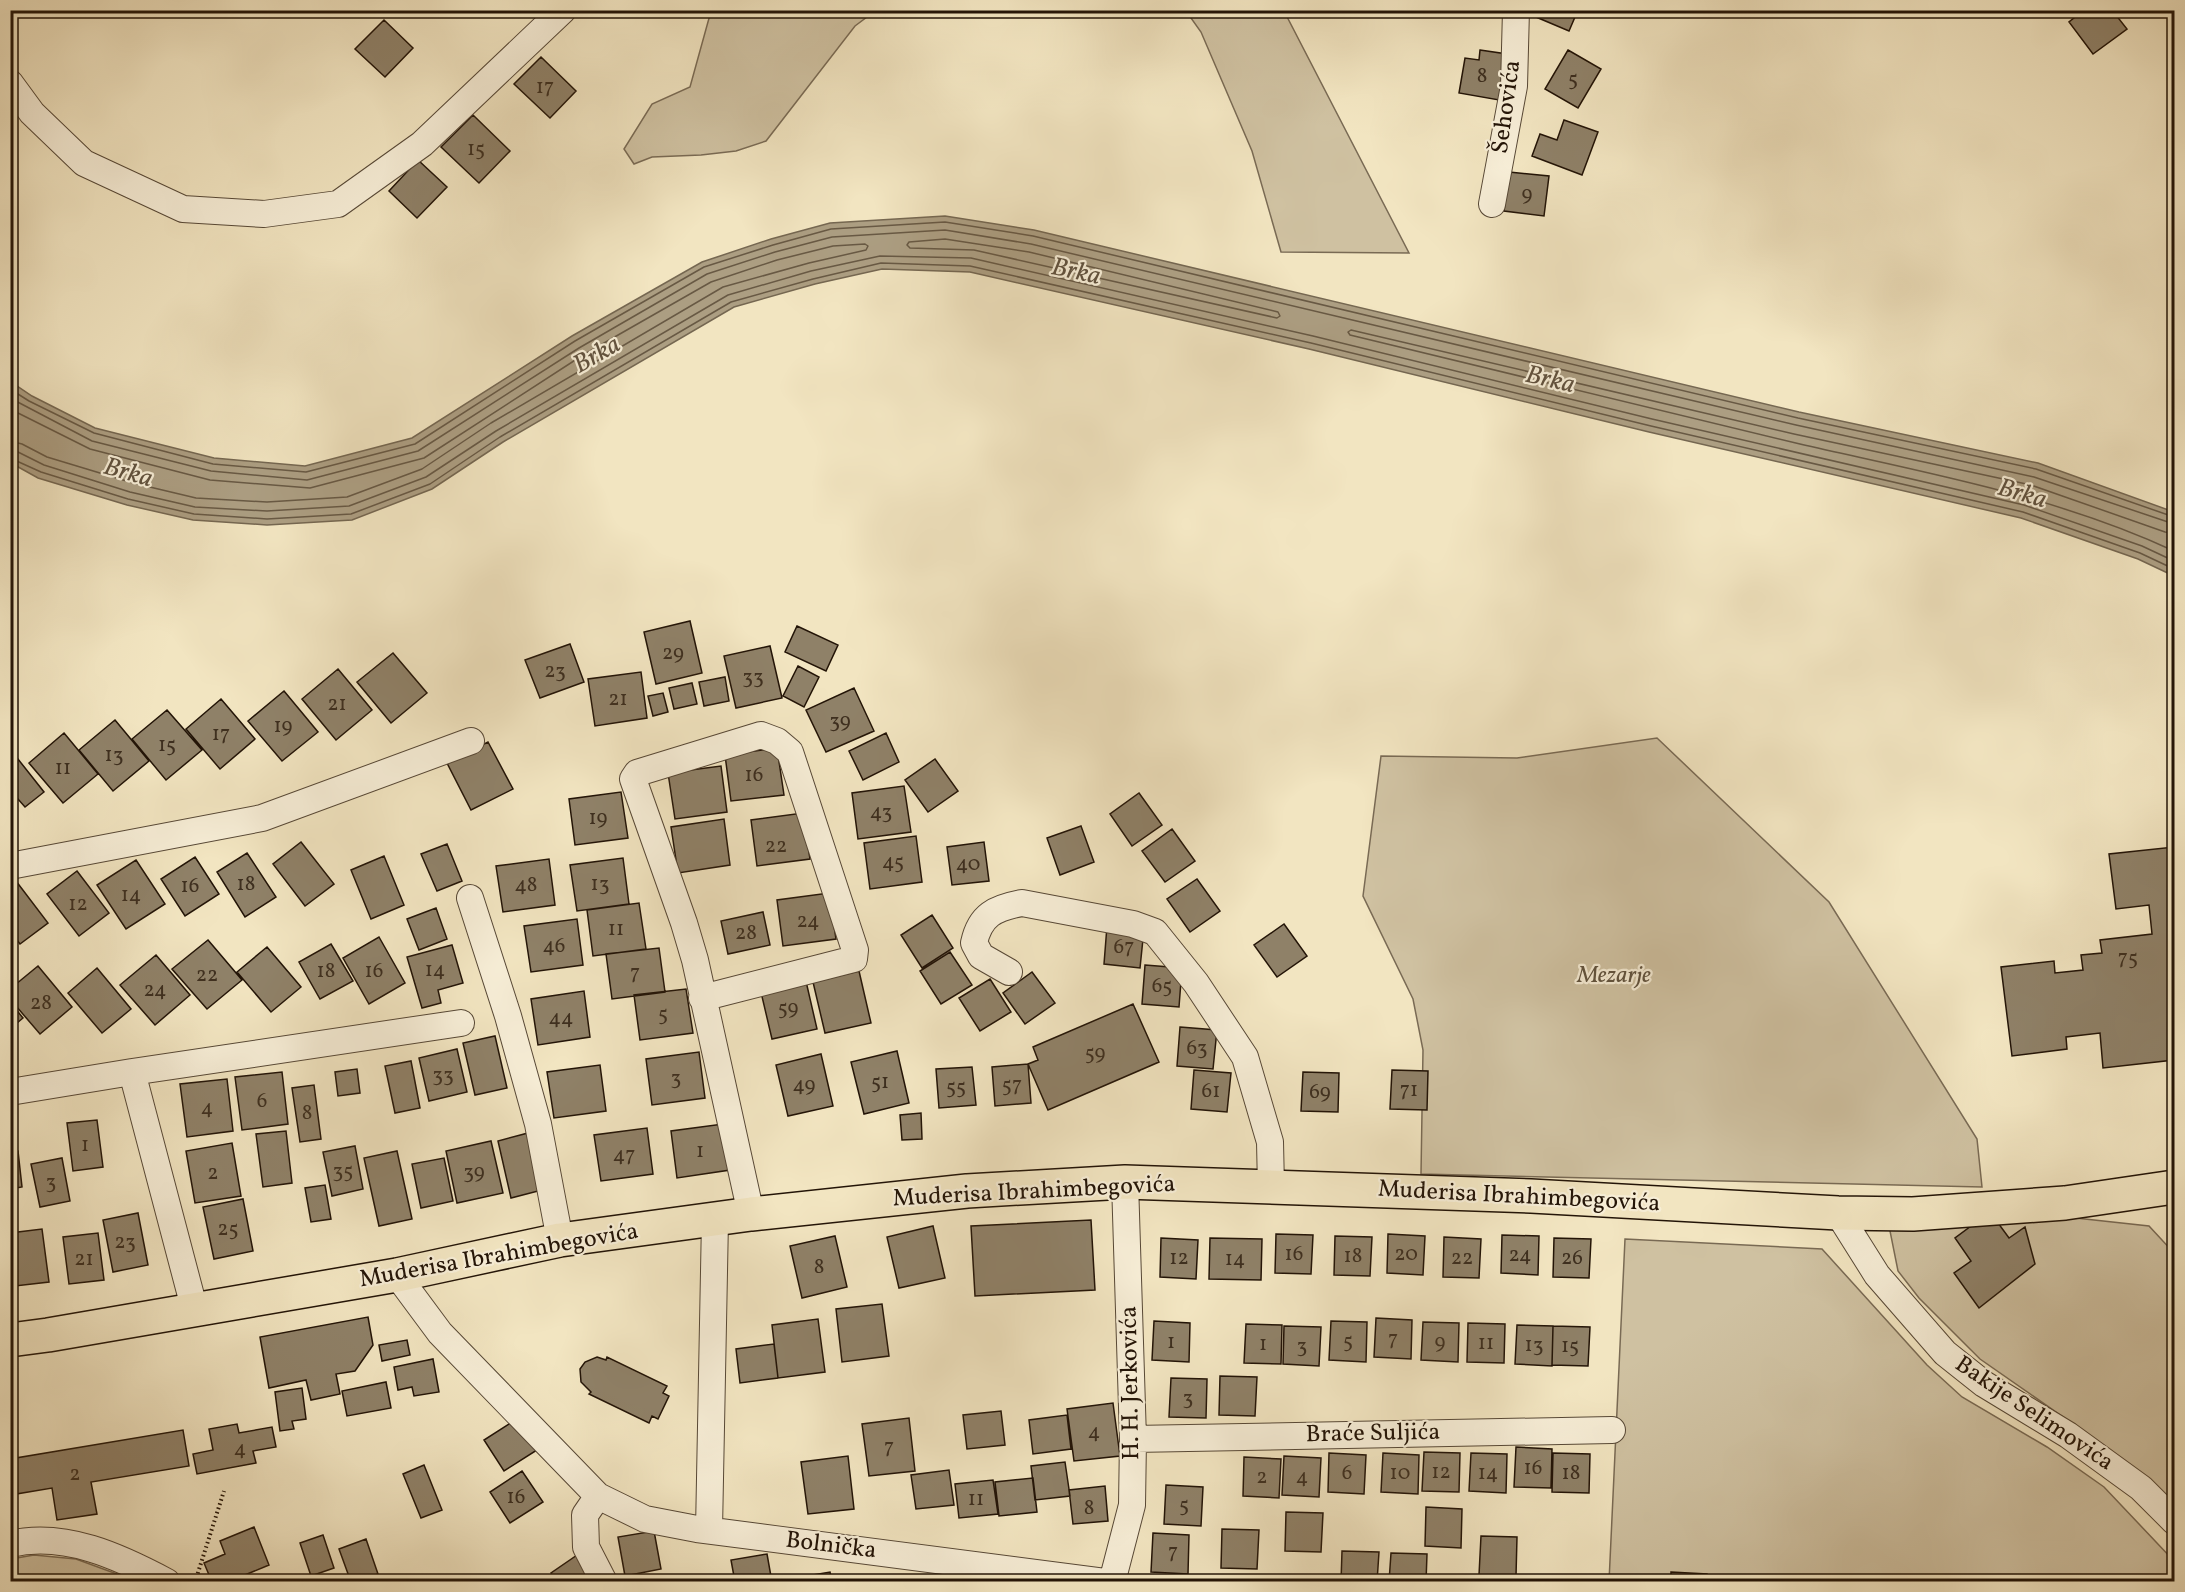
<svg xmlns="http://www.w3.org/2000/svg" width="2185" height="1592" font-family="Vollkorn,serif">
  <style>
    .green { fill: #cfc1a1; stroke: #796a54; stroke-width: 1.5 }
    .water { fill: #ac9e82; stroke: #756751; stroke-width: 1.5 }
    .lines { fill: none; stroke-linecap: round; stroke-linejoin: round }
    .shore { stroke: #685944; stroke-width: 1.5 }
    .building { fill: #8f8168; stroke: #231407; stroke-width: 1.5 }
    .minor-casing { stroke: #574836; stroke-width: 28 }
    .major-casing { stroke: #231407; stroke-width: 36 }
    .path { stroke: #231407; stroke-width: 4; stroke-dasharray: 1.5 3; stroke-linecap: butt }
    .minor { stroke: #f7eed7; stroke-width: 26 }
    .major { stroke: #f2e5c1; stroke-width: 33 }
    .labels { text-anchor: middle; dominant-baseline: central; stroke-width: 4.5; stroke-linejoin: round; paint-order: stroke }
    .number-label { font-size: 21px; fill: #3e2f1f }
    .street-label { font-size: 24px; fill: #231407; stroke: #f7eed7 }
    .park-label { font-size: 24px; font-style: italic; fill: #5f513d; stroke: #f7eed7 }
    .water-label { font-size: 26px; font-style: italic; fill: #61523e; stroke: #f7eed7 }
  </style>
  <rect width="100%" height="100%" fill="#f2e5c1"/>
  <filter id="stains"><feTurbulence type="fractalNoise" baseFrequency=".00333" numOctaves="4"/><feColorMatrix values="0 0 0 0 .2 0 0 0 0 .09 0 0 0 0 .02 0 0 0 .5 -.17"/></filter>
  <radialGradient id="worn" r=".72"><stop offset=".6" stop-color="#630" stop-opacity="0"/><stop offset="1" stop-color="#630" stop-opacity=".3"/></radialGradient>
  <path class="green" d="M711 11H875L855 26 766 141 736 151 701 155 652 157 634 164 624 149 652 104 690 87Z
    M1186 11H1284L1409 253 1281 252 1252 151 1201 32Z
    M1657 738 1829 902 1977 1139 1982 1187 1421 1174 1423 1050 1413 999 1363 896 1381 756 1517 758Z
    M2039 1214 2149 1226 2174 1253V1503L2161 1490 2069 1421 1980 1359 1919 1298 1898 1271 1888 1221Z
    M1625 1239 1822 1249 1927 1365 1962 1397 2047 1447 2104 1487 2174 1561V1582H1609Z
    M34 1555 76 1559 136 1581H11V1559Z"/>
  <path class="water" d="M945 216 1034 230 1799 412 2038 463 2174 512V576L2138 559 2021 518 1649 432 1309 349 970 272 882 269 815 284 734 307 503 442 432 489 352 520 267 525 193 520 127 505 38 478 11 463V382L32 396 95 428 214 458 305 466 412 438 572 336 702 262 771 239 830 223Z"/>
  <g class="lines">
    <path class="shore" d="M945 239 1029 252 1278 312 1280 316 1277 318 974 250 910 248 907 245 909 242Z
      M10 389 29 401 94 433 213 464 306 472 415 444 575 341 704 267 773 245 831 229 945 222 1033 236 1798 418 2036 469 2174 517
      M10 398 92 441 211 471 307 480 418 451 579 348 707 274 775 252 832 237 945 230 1031 244 1796 425 2034 477 2174 524
      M10 409 90 449 210 480 310 488 424 458 583 355 711 282 777 260 833 246 865 244 868 246 866 250 809 263 723 287 491 423 422 469 347 497 267 502 196 498 133 483 47 457 22 444 10 441
      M10 450 18 452 44 465 130 492 195 507 267 511 349 506 426 477 496 431 728 295 811 271 880 256 971 258 1313 336 1652 419 2024 505 2142 546 2174 561
      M10 458 41 472 128 499 194 514 267 519 351 514 430 484 500 437 731 302 813 279 881 263 970 266 1311 343 1651 426 2023 512 2140 553 2174 569
      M2174 533 2165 532 2031 485 1794 434 1351 330 1348 332 1350 335C1500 372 1650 409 1800 444 1927 473 2056 496 2174 551"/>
  </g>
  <path class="building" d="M1386 10H1424L1423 16Z
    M1539 10H1578L1569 31 1536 17Z
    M1614 10H1630L1628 16Z
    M2084 10H2112L2127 29 2093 54 2069 22Z
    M384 20 413 48 385 77 355 49Z
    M1480 50 1507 54 1499 100 1459 93 1465 58 1479 60Z
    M1568 50 1601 69 1578 108 1545 89Z
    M541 57 576 91 550 118 514 84Z
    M473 115 510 151 479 183 441 147Z
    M1564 120 1598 132 1582 175 1532 156 1540 134 1557 140Z
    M418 160 447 187 417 218 389 191Z
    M1509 172 1549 176 1544 216 1504 211Z
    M690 621 702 673 656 684 644 632Z
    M797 626 838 645 826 671 785 652Z
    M570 644 584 682 540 698 525 660Z
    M770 646 782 698 736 708 724 656Z
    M393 653 427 693 391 723 357 682Z
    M798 666 819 677 804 707 783 696Z
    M338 669 372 710 336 740 302 699Z
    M641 672 647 718 595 726 588 679Z
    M725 677 729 701 704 706 699 682Z
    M692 683 697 704 674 709 669 688Z
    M854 688 874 731 826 752 806 710Z
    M284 691 318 732 282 761 248 721Z
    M663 693 668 712 653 716 648 696Z
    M221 699 255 739 220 769 186 729Z
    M167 710 202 750 166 780 132 739Z
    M115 720 149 761 113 791 79 750Z
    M64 733 98 774 63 803 29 763Z
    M886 733 899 762 863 780 849 751Z
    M488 742 513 789 471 810 447 763Z
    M777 748 784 795 731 801 725 755Z
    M14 754 44 792 25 807 10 790V757Z
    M935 759 958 791 928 812 905 780Z
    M721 766 727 812 675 819 668 773Z
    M904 786 911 832 858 839 852 793Z
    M621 792 628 838 575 845 569 799Z
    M1139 793 1162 825 1132 846 1110 814Z
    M803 813 810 859 757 866 751 820Z
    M724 819 730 865 678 873 671 827Z
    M1081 826 1094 862 1060 875 1047 838Z
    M1172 829 1195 861 1165 882 1142 851Z
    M916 836 922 882 870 889 864 843Z
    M301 842 334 884 305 906 273 864Z
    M984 842 989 881 952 885 947 847Z
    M447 844 462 881 437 891 421 854Z
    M2174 847V1060L2103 1068 2100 1033 2066 1037 2067 1049 2012 1056 2001 967 2054 961 2055 973 2083 970 2081 955 2102 953 2100 940 2152 934 2149 905 2116 909 2109 854Z
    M247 853 276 897 245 917 217 872Z
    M384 856 404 905 371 919 351 870Z
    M195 857 219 894 185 916 161 879Z
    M623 858 629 904 577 911 570 865Z
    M549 859 555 905 503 912 496 866Z
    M136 860 165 904 126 929 97 885Z
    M77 871 109 913 79 936 47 894Z
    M1197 879 1220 911 1190 932 1167 899Z
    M16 881 48 923 20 944 10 931V885Z
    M829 893 836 939 783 946 777 900Z
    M639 903 646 949 593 956 587 910Z
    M436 908 447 939 419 950 407 919Z
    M763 912 770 945 728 954 721 921Z
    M932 915 953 948 922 968 901 935Z
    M577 919 583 965 531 972 524 926Z
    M1284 924 1307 956 1277 977 1254 945Z
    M1107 926 1144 929 1140 968 1104 964Z
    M379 937 405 983 369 1004 343 958Z
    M208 940 242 980 207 1009 172 969Z
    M331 944 353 981 320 999 299 962Z
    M452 945 463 983 438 990 441 1003 422 1008 407 957Z
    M267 947 301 987 271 1012 237 972Z
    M659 948 665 992 612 999 606 954Z
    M950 952 972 985 941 1004 920 971Z
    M156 955 190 995 155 1025 120 985Z
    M1145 965 1182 968 1179 1007 1142 1004Z
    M38 966 72 1007 40 1034 10 999V989Z
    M97 968 131 1009 102 1033 68 993Z
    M859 971 871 1023 825 1033 813 982Z
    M1032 972 1055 1003 1025 1024 1003 993Z
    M805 977 817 1029 772 1039 760 988Z
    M990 979 1011 1012 980 1031 959 998Z
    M686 989 693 1033 640 1040 634 995Z
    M584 991 590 1037 538 1045 531 999Z
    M10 1002 23 1018 10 1029Z
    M1133 1004 1159 1062 1048 1110 1028 1064 1038 1060 1033 1047Z
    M1180 1027 1217 1030 1213 1069 1177 1066Z
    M495 1036 507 1088 475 1095 463 1043Z
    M457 1049 467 1092 429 1101 419 1058Z
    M897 1051 909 1103 864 1114 851 1062Z
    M699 1052 705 1098 652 1105 646 1059Z
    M821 1054 833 1106 788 1116 776 1065Z
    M411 1061 420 1108 395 1113 385 1066Z
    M1028 1064 1031 1103 995 1106 992 1067Z
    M600 1065 606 1111 554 1118 547 1072Z
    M972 1067 976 1105 939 1108 936 1069Z
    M357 1069 360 1093 338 1096 335 1072Z
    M1194 1070 1231 1073 1227 1112 1191 1109Z
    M1392 1070 1428 1071 1427 1110 1390 1109Z
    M282 1072 288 1124 242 1130 235 1077Z
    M1303 1072 1339 1073 1338 1112 1301 1111Z
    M227 1079 233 1131 187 1137 180 1084Z
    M314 1085 321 1139 300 1142 292 1088Z
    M921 1113 922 1139 902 1140 900 1115Z
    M97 1120 103 1167 73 1171 67 1123Z
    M723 1124 730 1170 677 1178 671 1131Z
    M647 1128 653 1174 601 1181 594 1135Z
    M286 1131 292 1183 263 1187 256 1134Z
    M528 1133 542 1190 511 1198 498 1141Z
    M491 1141 503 1193 457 1203 446 1151Z
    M232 1143 241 1196 195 1203 186 1151Z
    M355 1146 363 1189 332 1196 323 1152Z
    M18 1151 22 1187 10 1189V1152Z
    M397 1151 412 1219 379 1226 364 1158Z
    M62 1158 70 1201 40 1207 31 1164Z
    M444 1158 453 1201 421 1208 412 1164Z
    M325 1185 331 1219 311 1222 305 1188Z
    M243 1199 253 1251 214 1259 203 1207Z
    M1990 1212 2009 1238 2025 1227 2035 1264 1979 1308 1954 1273 1971 1261 1955 1238Z
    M138 1213 148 1265 113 1272 103 1220Z
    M1091 1220 1095 1290 975 1296 971 1226Z
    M933 1226 945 1278 899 1288 887 1237Z
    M42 1229 49 1282 15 1286 10 1233Z
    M98 1233 104 1280 69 1284 63 1237Z
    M1276 1234 1313 1235 1311 1274 1275 1273Z
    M1388 1234 1425 1236 1423 1275 1387 1273Z
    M1502 1235 1539 1236 1538 1275 1501 1273Z
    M835 1236 847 1287 802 1298 790 1246Z
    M1335 1236 1372 1237 1370 1276 1334 1275Z
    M1444 1237 1481 1239 1479 1278 1443 1277Z
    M1161 1238 1198 1240 1196 1279 1160 1277Z
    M1210 1238 1262 1239 1261 1280 1209 1279Z
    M1554 1238 1591 1239 1589 1278 1553 1277Z
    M882 1304 889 1356 842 1362 836 1309Z
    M368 1317 373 1345 355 1371 336 1374 340 1394 311 1400 306 1380 269 1388 260 1337Z
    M1376 1318 1412 1320 1411 1359 1374 1357Z
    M818 1319 825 1372 778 1378 772 1325Z
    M1154 1321 1190 1323 1189 1362 1152 1360Z
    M1331 1321 1367 1322 1366 1362 1329 1360Z
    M1423 1322 1459 1323 1458 1362 1421 1360Z
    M1468 1323 1505 1324 1504 1363 1467 1362Z
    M1246 1324 1282 1325 1281 1364 1244 1363Z
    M1517 1325 1553 1326 1552 1366 1515 1364Z
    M1284 1326 1321 1327 1319 1366 1283 1364Z
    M1553 1326 1590 1327 1588 1366 1552 1365Z
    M407 1340 410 1355 382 1361 379 1345Z
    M774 1344 778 1378 740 1383 736 1349Z
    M597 1357 606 1360 607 1357 667 1386 663 1393 669 1396 658 1419 652 1416 649 1423 589 1394 591 1392 581 1382 580 1369 585 1362Z
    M433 1359 439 1392 414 1396 412 1387 398 1390 394 1367Z
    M1220 1376 1257 1377 1255 1416 1219 1415Z
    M1171 1378 1207 1379 1206 1418 1169 1417Z
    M386 1382 391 1408 347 1416 342 1391Z
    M302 1388 306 1419 292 1421 294 1429 280 1431 275 1392Z
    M1113 1403 1120 1456 1074 1461 1067 1409Z
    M1001 1411 1005 1445 967 1449 963 1415Z
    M1067 1415 1071 1449 1033 1454 1029 1420Z
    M909 1418 915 1471 869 1476 862 1424Z
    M517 1419 537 1450 504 1471 484 1440Z
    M237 1424 239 1433 272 1427 276 1447 253 1451 256 1463 197 1474 193 1454 213 1450 209 1429Z
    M183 1430 189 1466 91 1482 97 1514 57 1520 52 1488 10 1495V1459Z
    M1516 1447 1552 1449 1551 1488 1514 1487Z
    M1424 1452 1460 1453 1459 1492 1422 1491Z
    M1329 1453 1366 1455 1364 1494 1328 1492Z
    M1383 1453 1419 1455 1418 1494 1381 1492Z
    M1471 1453 1507 1454 1506 1493 1469 1491Z
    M1553 1453 1590 1454 1589 1493 1552 1492Z
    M848 1456 854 1509 808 1514 801 1462Z
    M1284 1456 1321 1458 1319 1497 1282 1495Z
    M1244 1457 1281 1459 1279 1498 1243 1496Z
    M1065 1462 1070 1496 1035 1500 1031 1466Z
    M424 1465 442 1510 421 1518 403 1474Z
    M949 1470 954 1505 916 1509 911 1475Z
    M522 1471 543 1502 510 1523 490 1492Z
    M1033 1478 1037 1512 999 1516 995 1482Z
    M993 1480 998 1514 959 1518 955 1484Z
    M1166 1485 1203 1487 1201 1526 1164 1524Z
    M1105 1486 1108 1521 1073 1524 1069 1490Z
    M1426 1507 1462 1509 1461 1548 1425 1546Z
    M1286 1512 1323 1513 1321 1552 1285 1551Z
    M254 1527 269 1565 228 1582H212L204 1563 225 1554 220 1541Z
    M1222 1529 1259 1530 1257 1569 1221 1568Z
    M654 1531 661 1569 625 1576 618 1537Z
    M1153 1533 1189 1535 1188 1574 1151 1572Z
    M323 1535 334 1568 311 1576 300 1543Z
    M1481 1536 1517 1537 1516 1576 1479 1575Z
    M366 1539 378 1574 351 1582 339 1549Z
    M583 1551 603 1582H556L551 1573Z
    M1342 1551 1379 1552 1377 1582H1341Z
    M1391 1553 1427 1554 1426 1582H1389Z
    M767 1554 772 1582H735L731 1560Z
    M830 1572 832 1582H795L794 1578Z
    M1671 1572 1707 1574V1582H1671Z
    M939 1575 976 1576V1582H939Z
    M1604 1576 1640 1578V1582H1603Z
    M1145 1577 1182 1578V1582H1145Z"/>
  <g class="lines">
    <g class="minor-casing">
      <path id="minor" d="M10 83 32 113 84 163 183 209 264 214 338 204 422 144 563 10
        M1492 204 1514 86 1516 10
        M10 866 262 818 471 741
        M470 898 508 1016 538 1124 560 1240
        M1009 972 981 956 974 943C980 915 995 908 1022 903L1133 924 1155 932 1196 983 1245 1057 1270 1142 1271 1187
        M702 998 854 959 855 950 790 752 777 741 761 735 637 773 633 779 684 923 695 960 751 1214
        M132 1072 461 1023
        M10 1092 132 1072 195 1311
        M1838 1213 1877 1275 1945 1353 1984 1384 2068 1435 2141 1488 2174 1521
        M397 1275 440 1333 598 1496 645 1519 697 1529 1105 1582
        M1133 1439 1612 1430
        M598 1496 585 1515 586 1547 604 1582
        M709 1530 715 1220
        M10 1544C65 1531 120 1557 167 1582
        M1112 1582 1132 1505 1133 1439 1125 1182"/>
    </g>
    <g class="major-casing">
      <path id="major" d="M10 1340 48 1335 397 1275 560 1240 751 1214 967 1191 1125 1182 1531 1196 1838 1213 1913 1214 2065 1203 2174 1187"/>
    </g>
    <path class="path" d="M195 1582 224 1491"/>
    <use href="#minor" class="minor"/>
    <use href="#major" class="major"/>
  </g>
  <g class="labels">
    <g class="number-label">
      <text x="1482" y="76">8</text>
      <text x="1573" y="79">5</text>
      <text x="545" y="87">17</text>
      <text x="476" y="149">15</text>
      <text x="1527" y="194">9</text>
      <text x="673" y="653">29</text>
      <text x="555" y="671">23</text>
      <text x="753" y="677">33</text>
      <text x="618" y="699">21</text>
      <text x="337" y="704">21</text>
      <text x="840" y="721">39</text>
      <text x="283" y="726">19</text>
      <text x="221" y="734">17</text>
      <text x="167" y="745">15</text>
      <text x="114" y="755">13</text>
      <text x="63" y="768">11</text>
      <text x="754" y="775">16</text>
      <text x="881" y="812">43</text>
      <text x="598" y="818">19</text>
      <text x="776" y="846">22</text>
      <text x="893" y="862">45</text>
      <text x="968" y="864">40</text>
      <text x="246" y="884">18</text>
      <text x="600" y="884">13</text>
      <text x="526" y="885">48</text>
      <text x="190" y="886">16</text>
      <text x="131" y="895">14</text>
      <text x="78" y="904">12</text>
      <text x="808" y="921">24</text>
      <text x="616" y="929">11</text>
      <text x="746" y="933">28</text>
      <text x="554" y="946">46</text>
      <text x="1124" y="947">67</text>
      <text x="2128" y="958">75</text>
      <text x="435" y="970">14</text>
      <text x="326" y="971">18</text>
      <text x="374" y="971">16</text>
      <text x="635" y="973">7</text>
      <text x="207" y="975">22</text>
      <text x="1162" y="986">65</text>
      <text x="155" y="990">24</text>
      <text x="41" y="1003">28</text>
      <text x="788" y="1008">59</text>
      <text x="663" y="1014">5</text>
      <text x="561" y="1018">44</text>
      <text x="1197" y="1048">63</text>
      <text x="1095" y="1053">59</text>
      <text x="443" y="1075">33</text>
      <text x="676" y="1078">3</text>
      <text x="880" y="1082">51</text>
      <text x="804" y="1085">49</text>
      <text x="1012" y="1085">57</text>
      <text x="956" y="1087">55</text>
      <text x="1409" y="1090">71</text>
      <text x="1211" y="1091">61</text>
      <text x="1320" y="1092">69</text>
      <text x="262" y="1101">6</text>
      <text x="207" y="1108">4</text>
      <text x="307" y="1113">8</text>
      <text x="85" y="1145">1</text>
      <text x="700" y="1151">1</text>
      <text x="624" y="1155">47</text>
      <text x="343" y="1171">35</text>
      <text x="474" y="1172">39</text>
      <text x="213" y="1173">2</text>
      <text x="51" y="1182">3</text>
      <text x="228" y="1229">25</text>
      <text x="125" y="1242">23</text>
      <text x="1294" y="1254">16</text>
      <text x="1406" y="1254">20</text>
      <text x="1520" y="1255">24</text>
      <text x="1353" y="1256">18</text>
      <text x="1179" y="1258">12</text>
      <text x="1462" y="1258">22</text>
      <text x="1572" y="1258">26</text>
      <text x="84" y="1259">21</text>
      <text x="1235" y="1259">14</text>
      <text x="819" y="1267">8</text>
      <text x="1393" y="1339">7</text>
      <text x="1348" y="1341">5</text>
      <text x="1171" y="1342">1</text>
      <text x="1440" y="1342">9</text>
      <text x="1486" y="1343">11</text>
      <text x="1263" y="1344">1</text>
      <text x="1534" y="1345">13</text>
      <text x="1302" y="1346">3</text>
      <text x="1570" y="1346">15</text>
      <text x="1188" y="1398">3</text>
      <text x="1094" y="1432">4</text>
      <text x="889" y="1447">7</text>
      <text x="240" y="1449">4</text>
      <text x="1533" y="1468">16</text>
      <text x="1441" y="1472">12</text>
      <text x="1347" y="1473">6</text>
      <text x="1400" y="1473">10</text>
      <text x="1488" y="1473">14</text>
      <text x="1571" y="1473">18</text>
      <text x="75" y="1474">2</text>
      <text x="1262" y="1477">2</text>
      <text x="1302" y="1477">4</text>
      <text x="516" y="1497">16</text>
      <text x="976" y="1499">11</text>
      <text x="1184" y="1505">5</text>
      <text x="1089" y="1508">8</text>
      <text x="1173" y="1552">7</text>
    </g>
    <g class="street-label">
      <text transform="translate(1507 107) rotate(-82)">Šehovića</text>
      <text transform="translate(1034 1192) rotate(-3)">Muderisa Ibrahimbegovića</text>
      <text transform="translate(1519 1197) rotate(3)">Muderisa Ibrahimbegovića</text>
      <text transform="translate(499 1256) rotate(-10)">Muderisa Ibrahimbegovića</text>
      <text transform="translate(1131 1383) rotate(-91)">H. H. Jerkovića</text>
      <text transform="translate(2034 1414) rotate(34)">Bakije Selimovića</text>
      <text transform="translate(1373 1434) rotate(-1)">Braće Suljića</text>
      <text transform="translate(831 1546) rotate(7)">Bolnička</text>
    </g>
    <g class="park-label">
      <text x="1614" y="976">Mezarje</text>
    </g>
    <g class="water-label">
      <text transform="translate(1076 272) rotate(12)">Brka</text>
      <text transform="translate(597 355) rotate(-30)">Brka</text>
      <text transform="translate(1550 380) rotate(13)">Brka</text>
      <text transform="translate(128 473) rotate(16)">Brka</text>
      <text transform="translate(2022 494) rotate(16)">Brka</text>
    </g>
  </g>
  <rect width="2185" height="1592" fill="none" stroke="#f2e5c1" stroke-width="36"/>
  <rect x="12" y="12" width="2161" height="1568" fill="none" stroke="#231407" stroke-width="3"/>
  <rect x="18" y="18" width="2149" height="1556" fill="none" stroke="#231407" stroke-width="1.5"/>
  <rect width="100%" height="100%" filter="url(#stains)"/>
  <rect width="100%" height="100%" fill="url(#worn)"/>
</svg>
